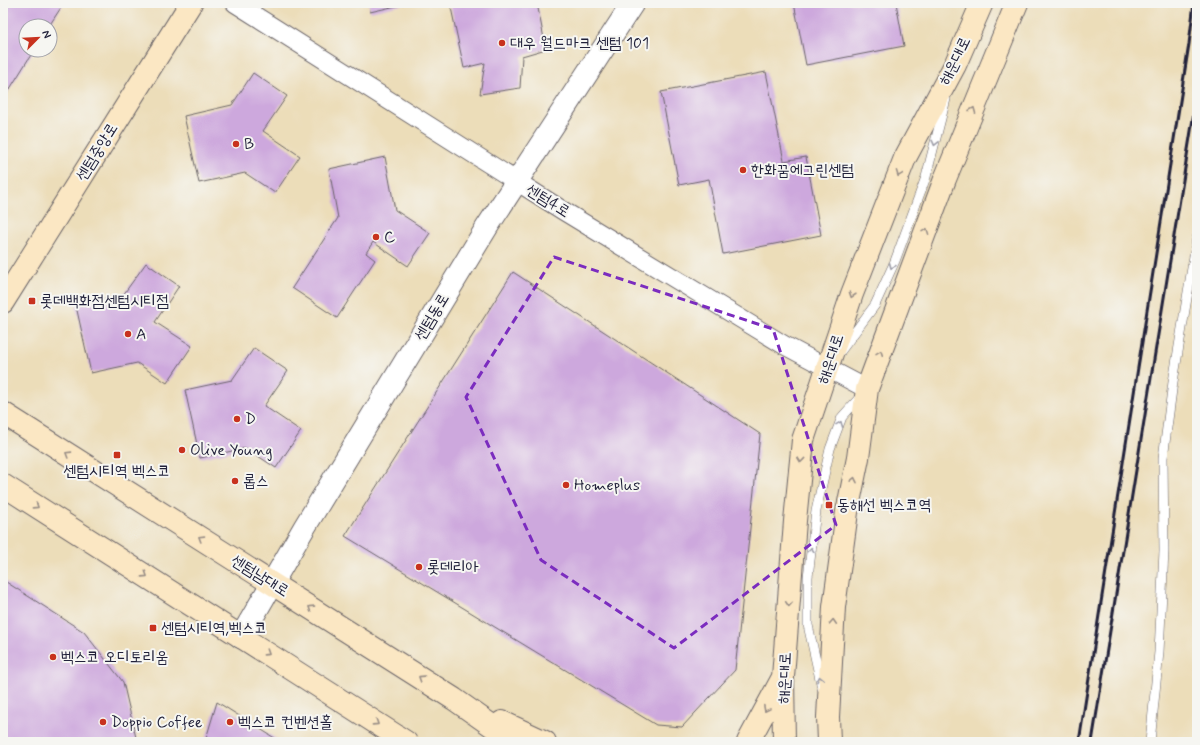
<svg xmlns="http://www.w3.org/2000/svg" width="1200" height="745" font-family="Mynerve,'Poor Story',sans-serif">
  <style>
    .building { fill: #cda8dd }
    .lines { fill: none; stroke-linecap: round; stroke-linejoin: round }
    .service-casing { stroke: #696367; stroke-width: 10 }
    .minor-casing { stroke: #696367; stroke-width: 20 }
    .tertiary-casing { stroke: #696367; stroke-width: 24 }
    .secondary-casing { stroke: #696367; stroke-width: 24 }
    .service { stroke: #fff; stroke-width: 9 }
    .minor { stroke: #fff; stroke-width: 18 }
    .tertiary { stroke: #fff; stroke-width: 22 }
    .secondary { stroke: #fbe7c3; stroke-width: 22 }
    .rail { stroke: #22223b; stroke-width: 3 }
    .oneway { stroke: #998e86 }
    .oneway2 { stroke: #9c9ca7 }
    .marked { fill: none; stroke: #7b2cbf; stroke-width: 3; stroke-dasharray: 8 5; stroke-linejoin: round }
    .poi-dot { fill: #c8321e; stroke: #f6f6f2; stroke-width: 1.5 }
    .labels { text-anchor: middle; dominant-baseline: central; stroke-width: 4; stroke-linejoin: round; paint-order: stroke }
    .poi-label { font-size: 16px; fill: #22223b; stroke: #f6f6f2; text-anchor: start }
    .street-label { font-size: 16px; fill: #22223b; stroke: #f6f6f2 }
  </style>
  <rect width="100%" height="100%" fill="#f6f6f2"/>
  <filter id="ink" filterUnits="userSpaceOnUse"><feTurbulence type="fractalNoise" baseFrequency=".025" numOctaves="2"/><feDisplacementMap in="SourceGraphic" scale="8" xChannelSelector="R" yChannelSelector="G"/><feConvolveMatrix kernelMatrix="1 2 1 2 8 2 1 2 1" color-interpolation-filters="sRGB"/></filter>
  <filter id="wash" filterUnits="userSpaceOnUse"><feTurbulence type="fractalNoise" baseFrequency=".012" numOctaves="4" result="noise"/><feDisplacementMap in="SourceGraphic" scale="16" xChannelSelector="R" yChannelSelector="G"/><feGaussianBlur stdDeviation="0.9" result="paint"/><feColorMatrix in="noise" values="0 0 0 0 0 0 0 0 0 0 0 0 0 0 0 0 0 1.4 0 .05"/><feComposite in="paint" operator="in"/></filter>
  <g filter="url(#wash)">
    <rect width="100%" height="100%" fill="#ecddb9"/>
    <g id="blocks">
      <path class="building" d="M3 3H64L49 26H26V50H34L3 100Z
        M369 3H405V4L370 12Z
        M450 3H537L546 49 522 56 520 88 480 94 485 63 464 68Z
        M794 3H896L904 46 806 65Z
        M766 72 784 161 806 157 821 235 723 254 709 179 679 185 661 92Z
        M253 73 287 96 263 131 300 156 275 193 245 173 199 183 184 116 232 105Z
        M385 157 395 210 430 233 408 266 373 242 366 253 375 260 337 318 292 288 338 218 329 169Z
        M146 263 179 286 155 322 192 346 167 383 137 363 91 373 76 306 123 295Z
        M513 272 760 434 735 670 682 727 656 725 345 536Z
        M254 348 288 371 264 406 301 431 276 468 246 448 200 458 185 390 232 380Z
        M3 580 84 632 123 682 137 742H3Z
        M217 702 281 742H205Z"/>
    </g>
  </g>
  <g filter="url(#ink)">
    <use href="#blocks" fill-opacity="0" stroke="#696367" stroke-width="1"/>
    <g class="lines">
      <g class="service-casing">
        <path id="service" d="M840 352 875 305 895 261 926 177 946 99
          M822 688 808 625V577L816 511 830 449 842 417 861 396
          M1150 742 1159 652 1164 551 1163 458 1173 382 1197 238"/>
      </g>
      <g class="minor-casing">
        <path id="minor" d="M235 3 562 210 784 345 867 389"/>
      </g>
      <g class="tertiary-casing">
        <path id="tertiary" d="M241 637 304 528 487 227 633 3"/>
      </g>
      <g class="secondary-casing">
        <path id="secondary" d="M3 302 191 3
          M3 413 454 699 515 742
          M3 485 406 742
          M502 722 545 742
          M748 742 782 679
          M784 742 783 677 795 521 803 440 852 294 905 158 955 65 982 3
          M829 742 828 717 834 607 847 512 858 458 867 389 945 179 1017 3"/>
      </g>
      <use href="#service" class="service"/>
      <use href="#minor" class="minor"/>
      <use href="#tertiary" class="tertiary"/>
      <use href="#secondary" class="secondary"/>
      <path class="rail" d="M1079 742 1189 44 1194 3
        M1092 742 1197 94"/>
    </g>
    <defs><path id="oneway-chevron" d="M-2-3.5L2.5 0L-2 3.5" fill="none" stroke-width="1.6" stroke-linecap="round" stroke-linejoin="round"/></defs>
    <g class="oneway">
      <use href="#oneway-chevron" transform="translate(973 110) rotate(-68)"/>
      <use href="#oneway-chevron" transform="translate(899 174) rotate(111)"/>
      <use href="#oneway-chevron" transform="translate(926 231) rotate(-69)"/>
      <use href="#oneway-chevron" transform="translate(852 295) rotate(109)"/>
      <use href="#oneway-chevron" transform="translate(880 353) rotate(-70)"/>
      <use href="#oneway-chevron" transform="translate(68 454) rotate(-148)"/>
      <use href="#oneway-chevron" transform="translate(801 460) rotate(96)"/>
      <use href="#oneway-chevron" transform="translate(854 480) rotate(-78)"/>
      <use href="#oneway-chevron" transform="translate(36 506) rotate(33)"/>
      <use href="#oneway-chevron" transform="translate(201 538) rotate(-148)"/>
      <use href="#oneway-chevron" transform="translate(145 575) rotate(33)"/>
      <use href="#oneway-chevron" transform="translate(789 604) rotate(94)"/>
      <use href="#oneway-chevron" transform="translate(311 608) rotate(-147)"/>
      <use href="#oneway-chevron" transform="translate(833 622) rotate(-87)"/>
      <use href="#oneway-chevron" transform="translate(267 653) rotate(33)"/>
      <use href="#oneway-chevron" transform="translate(421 678) rotate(-147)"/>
      <use href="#oneway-chevron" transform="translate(766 709) rotate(118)"/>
      <use href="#oneway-chevron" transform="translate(376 723) rotate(33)"/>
    </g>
    <g class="oneway2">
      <use href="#oneway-chevron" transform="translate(935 143) rotate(104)"/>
      <use href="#oneway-chevron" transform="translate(892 266) rotate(113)"/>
      <use href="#oneway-chevron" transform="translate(840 424) rotate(-69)"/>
      <use href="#oneway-chevron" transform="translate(811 550) rotate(-83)"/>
      <use href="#oneway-chevron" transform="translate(820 679) rotate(-102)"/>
    </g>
  </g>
  <path class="marked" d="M554 257 773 329 836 525 674 648 541 560 466 397Z"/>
  <g class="poi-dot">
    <circle cx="502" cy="43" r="4"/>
    <circle cx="236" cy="144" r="4"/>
    <circle cx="743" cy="170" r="4"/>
    <circle cx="376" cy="237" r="4"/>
    <rect x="28" y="297" width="8" height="8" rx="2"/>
    <circle cx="128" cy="334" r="4"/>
    <circle cx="237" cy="419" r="4"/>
    <circle cx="182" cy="450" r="4"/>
    <rect x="113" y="451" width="8" height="8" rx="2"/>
    <circle cx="235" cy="481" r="4"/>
    <circle cx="566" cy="485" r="4"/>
    <rect x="825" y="501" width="8" height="8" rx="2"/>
    <circle cx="419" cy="567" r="4"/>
    <rect x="149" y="624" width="8" height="8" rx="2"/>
    <circle cx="53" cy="657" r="4"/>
    <circle cx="103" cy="722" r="4"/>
    <circle cx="230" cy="722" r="4"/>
  </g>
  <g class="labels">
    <g class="poi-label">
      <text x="510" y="43">대우 월드마크 센텀 101</text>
      <text x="244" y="144">B</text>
      <text x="751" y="170">한화꿈에그린센텀</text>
      <text x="384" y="237">C</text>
      <text x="40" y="301">롯데백화점센텀시티점</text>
      <text x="136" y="334">A</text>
      <text x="245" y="419">D</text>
      <text x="190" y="450">Olive Young</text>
      <text x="117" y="471" text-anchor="middle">센텀시티역 벡스코</text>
      <text x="243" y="481">롭스</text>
      <text x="574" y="485">Homeplus</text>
      <text x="837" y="505">동해선 벡스코역</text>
      <text x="427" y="567">롯데리아</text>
      <text x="161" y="628">센텀시티역,벡스코</text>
      <text x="61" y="657">벡스코 오디토리움</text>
      <text x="111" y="722">Doppio Coffee</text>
      <text x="238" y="722">벡스코 컨벤션홀</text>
    </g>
    <g class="street-label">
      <text transform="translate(955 61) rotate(-64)">해운대로</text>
      <text transform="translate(97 152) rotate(-58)">센텀중앙로</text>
      <text transform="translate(548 201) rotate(32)">센텀4로</text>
      <text transform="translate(432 317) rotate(-59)">센텀동로</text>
      <text transform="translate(831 359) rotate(-72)">해운대로</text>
      <text transform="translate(260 576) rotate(32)">센텀남대로</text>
      <text transform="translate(785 678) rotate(-88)">해운대로</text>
    </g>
  </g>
  <rect width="1200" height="745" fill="none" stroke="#f6f6f2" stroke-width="16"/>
  <g transform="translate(38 38) rotate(66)"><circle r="19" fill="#f6f6f2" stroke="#a1a1a9"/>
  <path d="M0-3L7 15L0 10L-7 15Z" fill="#c8321e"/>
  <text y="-6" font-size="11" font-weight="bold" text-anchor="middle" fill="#22223b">N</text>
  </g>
</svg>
